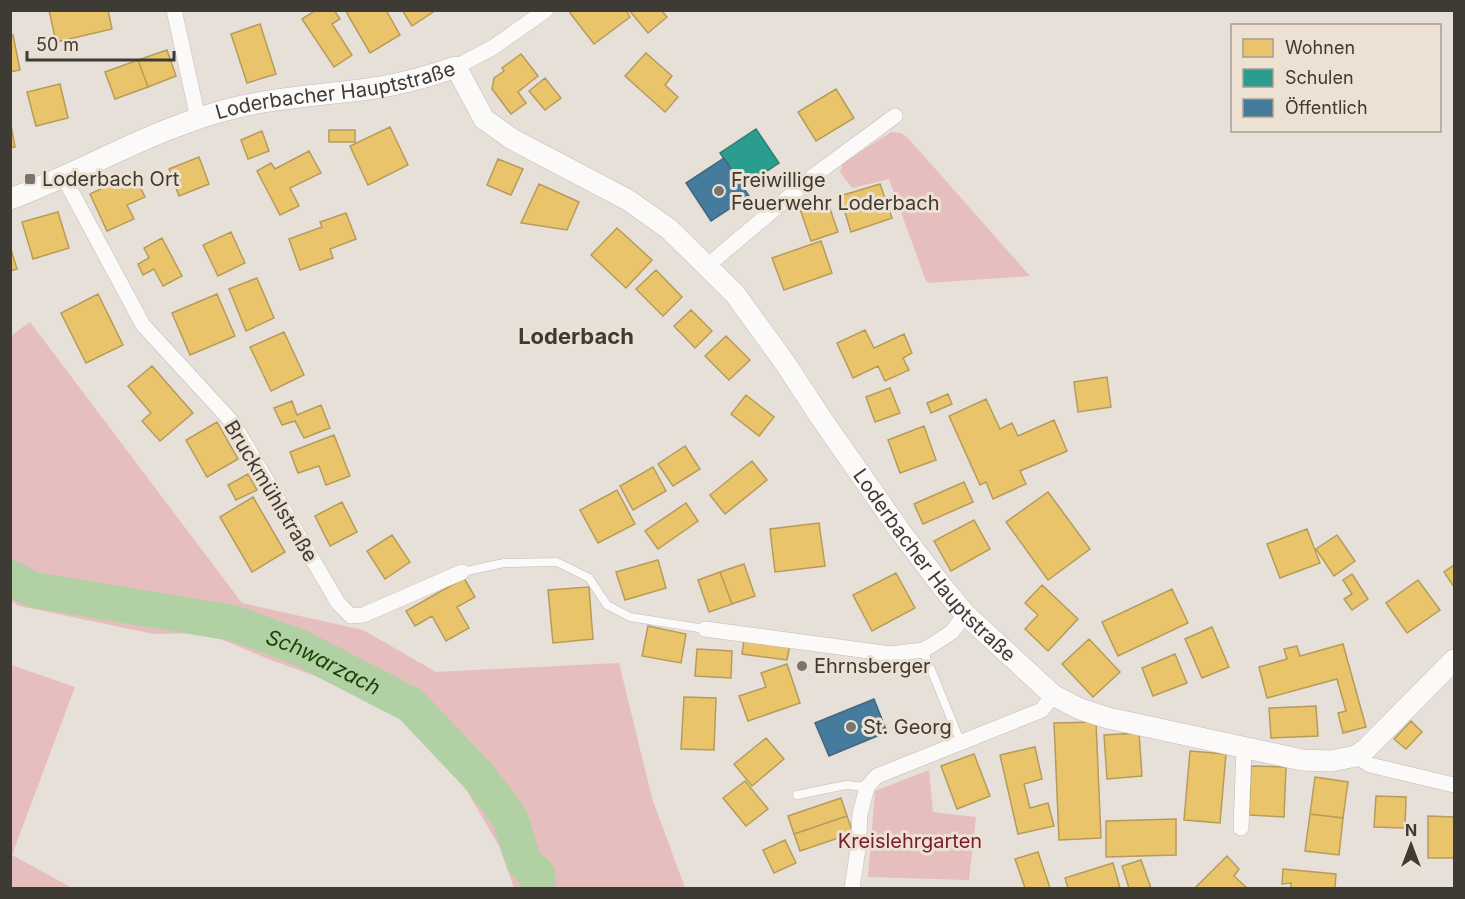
<svg xmlns="http://www.w3.org/2000/svg" width="1465" height="899" font-family="Inter,sans-serif">
  <style>
    .green { fill: #e6bebd }
    .homes { fill: #e9c46a; stroke: #b69b5a; stroke-width: 1.5 }
    .schools { fill: #2a9d8f; stroke: #307f74; stroke-width: 1.5 }
    .public { fill: #457b9d; stroke: #43687e; stroke-width: 1.5 }
    .lines { fill: none; stroke-linecap: round; stroke-linejoin: round }
    .river { stroke: #b1d0a4; stroke-width: 36 }
    .lane-casing { stroke: #c1bcb6; stroke-width: 9 }
    .street-casing { stroke: #c1bcb6; stroke-width: 16 }
    .secondary-casing { stroke: #c1bcb6; stroke-width: 22 }
    .lane { stroke: #fbfaf9; stroke-width: 8 }
    .street { stroke: #fbfaf9; stroke-width: 15 }
    .secondary { stroke: #fbfaf9; stroke-width: 21 }
    .poi-dot { fill: #79746d; stroke: #ece1d2; stroke-width: 2 }
    .labels { text-anchor: middle; dominant-baseline: central; stroke-width: 6; stroke-linejoin: round; paint-order: stroke }
    .street-label { font-size: 20px; fill: #3e3a34; stroke: #ece1d2 }
    .poi-label { font-size: 20px; fill: #3e3a34; stroke: #ece1d2; text-anchor: start }
    .park-label { font-size: 20px; fill: #781b2e; stroke: #ece1d2 }
    .water-label { font-size: 21px; font-style: italic; fill: #184406; stroke: #ece1d2 }
    .quarter-label { font-size: 22px; font-weight: bold; fill: #3e3a34; stroke: #ece1d2 }
  </style>
  <rect width="100%" height="100%" fill="#e6e0d8"/>
  <path class="green" d="M891 132 901 133 908 138 1030 276 929 283 926 281 889 179 852 188 840 172 843 163Z
    M30 322 242 603 363 630 436 672 619 663 652 798 685 888H514L499 846 461 781 425 734 371 696 268 659 207 633 154 634 19 606 11 601V336Z
    M11 665 75 687 12 855 72 888H11Z
    M929 770 933 812 976 817 969 880 868 877 875 791Z"/>
  <path class="homes" d="M49 10H108L112 29 56 42Z
    M316 10H334L340 19 332 24 352 55 334 67 302 19Z
    M345 10H386L400 35 370 53Z
    M402 10H432L433 12 412 26Z
    M573 10H626L630 17 594 44 570 13Z
    M629 10H661L667 17 648 33Z
    M260 24 276 74 247 83 231 34Z
    M10 35H13L20 70 10 72Z
    M167 50 176 76 148 87 138 60Z
    M646 53 672 76 665 85 678 97 665 112 625 76Z
    M521 54 538 76 518 92 526 103 511 114 492 89 494 78 504 71 502 68Z
    M138 60 148 87 115 99 105 72Z
    M545 78 561 98 545 110 529 91Z
    M60 84 68 118 36 126 27 92Z
    M836 89 854 118 816 141 798 112Z
    M10 120 15 147 10 148Z
    M390 127 408 165 368 185 350 146Z
    M329 130H355V142H329Z
    M262 131 269 151 248 159 241 140Z
    M309 151 321 173 290 188 299 206 280 215 257 171 271 163 275 169Z
    M199 157 209 184 179 196 169 169Z
    M498 159 523 169 511 195 487 185Z
    M133 173 145 197 127 205 134 219 107 231 90 194Z
    M539 184 579 202 567 230 521 223Z
    M880 184 892 218 851 232 840 196Z
    M826 197 838 232 811 241 799 206Z
    M58 212 69 248 33 259 22 222Z
    M346 213 356 239 330 249 333 258 300 270 289 239 322 227 320 222Z
    M617 228 652 260 626 288 591 255Z
    M231 232 245 263 218 276 203 245Z
    M162 238 182 276 163 286 154 269 143 275 138 264 149 258 144 248Z
    M821 241 832 273 784 290 772 258Z
    M10 246 17 269 10 271Z
    M656 270 682 297 663 316 636 289Z
    M257 278 274 318 246 331 229 289Z
    M98 294 123 345 86 363 61 313Z
    M217 294 235 336 190 355 172 313Z
    M691 310 712 331 695 348 674 326Z
    M865 330 874 348 904 334 912 353 903 358 909 370 885 381 878 366 853 378 837 343Z
    M284 332 304 375 271 391 250 347Z
    M726 336 750 360 729 380 705 356Z
    M152 366 193 413 160 441 142 421 151 413 128 386Z
    M1107 377 1111 407 1078 412 1074 382Z
    M890 388 900 413 875 422 866 397Z
    M948 394 952 404 931 413 927 403Z
    M746 395 774 417 759 436 731 414Z
    M986 399 1000 429 1012 423 1018 436 1054 420 1067 451 1020 471 1026 484 993 499 986 482 980 485 949 416Z
    M292 401 297 415 321 405 330 428 304 438 295 421 282 425 274 408Z
    M217 422 238 459 207 477 186 440Z
    M924 426 936 460 900 473 888 440Z
    M334 435 350 476 326 485 319 466 298 473 290 452Z
    M685 446 700 469 673 486 658 464Z
    M752 461 767 480 725 514 710 495Z
    M653 467 666 491 633 510 620 486Z
    M248 474 257 490 236 500 228 485Z
    M964 482 973 502 923 524 914 504Z
    M617 490 635 524 598 543 580 510Z
    M1048 492 1090 549 1048 580 1006 522Z
    M253 497 285 552 252 572 220 517Z
    M342 502 357 532 330 546 315 516Z
    M686 503 698 521 658 549 645 531Z
    M974 520 990 549 951 571 934 541Z
    M819 523 825 566 775 572 770 529Z
    M1307 529 1320 563 1280 578 1267 544Z
    M392 535 410 562 385 579 367 551Z
    M1337 535 1355 561 1334 576 1316 549Z
    M658 560 666 588 625 600 616 572Z
    M744 564 755 596 732 604 720 572Z
    M1454 565V587L1444 572Z
    M720 572 732 604 709 612 698 580Z
    M896 573 915 608 872 631 853 595Z
    M1352 574 1368 599 1352 610 1344 599 1352 594 1343 580Z
    M464 578 475 597 457 607 469 628 446 641 432 616 415 626 406 611Z
    M1418 580 1440 610 1407 633 1386 603Z
    M1042 585 1078 619 1048 651 1025 629 1038 615 1025 603Z
    M589 587 593 639 553 643 548 590Z
    M1172 589 1188 623 1118 656 1102 622Z
    M648 626 686 634 681 663 642 656Z
    M1212 627 1229 667 1202 678 1185 639Z
    M744 638 790 644 787 660 742 654Z
    M1089 639 1120 672 1093 697 1062 664Z
    M1343 644 1366 727 1343 733 1338 713 1346 711 1337 679 1267 698 1259 667 1287 659 1284 649 1297 646 1300 656Z
    M697 649 732 651 731 678 695 676Z
    M1175 654 1187 683 1153 696 1142 668Z
    M787 664 800 703 748 721 739 696 766 687 761 673Z
    M684 697 716 698 714 750 681 749Z
    M1316 706 1318 736 1271 738 1269 708Z
    M1411 721 1422 732 1406 749 1394 739Z
    M1096 722 1101 838 1059 840 1054 723Z
    M1139 733 1142 776 1107 779 1104 735Z
    M766 738 784 759 752 786 734 764Z
    M1035 747 1042 779 1024 784 1030 808 1048 803 1054 826 1018 834 1000 755Z
    M1190 751 1226 754 1220 823 1184 820Z
    M974 754 990 796 957 809 941 766Z
    M1251 766 1286 767 1284 817 1249 815Z
    M1315 777 1348 782 1343 818 1310 814Z
    M745 781 768 809 746 826 723 798Z
    M1376 796 1406 797 1405 828 1374 827Z
    M841 798 847 816 794 834 788 816Z
    M1310 814 1343 818 1339 855 1305 851Z
    M847 816 853 833 800 851 794 834Z
    M1428 816 1454 817V858H1428Z
    M1176 819V855L1106 857V821Z
    M785 840 796 863 774 873 763 850Z
    M1038 852 1050 888H1025L1015 859Z
    M1227 856 1239 869 1234 876 1247 888H1195Z
    M1141 860 1151 888H1129L1122 866Z
    M1113 863 1120 888H1068L1065 878Z
    M1283 869 1336 874 1335 888H1291V883L1282 884Z"/>
  <path class="schools" d="M756 129 779 163 743 187 720 153Z"/>
  <path class="public" d="M724 158 749 196 711 221 686 183Z
    M874 699 887 732 829 756 815 723Z"/>
  <g class="lines">
    <path class="river" id="s1" d="M10 578 34 590 233 623 299 647 411 705 480 778 510 818 524 862 537 874 538 888"/>
    <g class="lane-casing">
      <path id="lane" d="M462 572 504 563 557 562 589 578 607 605 630 617 705 629
        M923 650 961 743
        M797 795 846 785 867 787"/>
    </g>
    <g class="street-casing">
      <path id="street" d="M174 10 198 118
        M456 67 492 48 546 10
        M64 178 143 325 233 423 338 603 351 616 363 615 462 572
        M707 266 816 174 895 116
        M705 629 891 654 923 650 932 645 952 632 965 614
        M1356 756 1370 765 1454 785
        M1241 828 1244 748
        M852 888 858 849 860 814 867 787 877 776 1042 710 1053 695"/>
    </g>
    <g class="secondary-casing">
      <g id="secondary">
        <path id="s2" d="M10 199C87 170 157 126 238 107 280 97 324 95 368 89 398 85 427 77 456 67L484 119 512 139 628 200 669 229 735 294 785 363 821 418 900 531 941 585 965 614 1053 695 1080 709 1108 718 1302 760 1331 761 1356 756 1367 748 1454 660"/>
      </g>
    </g>
    <use href="#lane" class="lane"/>
    <use href="#street" class="street"/>
    <use href="#secondary" class="secondary"/>
  </g>
  <g class="poi-dot">
    <rect x="24" y="173" width="12" height="12" rx="3"/>
    <circle cx="719" cy="191" r="6"/>
    <circle cx="802" cy="666" r="6"/>
    <circle cx="851" cy="727" r="6"/>
  </g>
  <g class="labels">
    <g class="street-label">
      <text stroke="none"><textPath href="#s2" startOffset="345">Loderbacher Hauptstraße</textPath></text>
      <text transform="translate(271 491) rotate(59)">Bruckmühlstraße</text>
      <text stroke="none"><textPath href="#s2" startOffset="1173">Loderbacher Hauptstraße</textPath></text>
    </g>
    <g class="poi-label">
      <text x="42" y="179">Loderbach Ort</text>
      <text x="731" y="180">Freiwillige<tspan x="731" dy="23">Feuerwehr Loderbach</tspan></text>
      <text x="814" y="666">Ehrnsberger</text>
      <text x="863" y="727">St. Georg</text>
    </g>
    <g class="park-label">
      <text x="910" y="841">Kreislehrgarten</text>
    </g>
    <g class="water-label">
      <text stroke="none"><textPath href="#s1" startOffset="327">Schwarzach</textPath></text>
    </g>
    <g class="quarter-label">
      <text x="576" y="336">Loderbach</text>
    </g>
  </g>
  <rect width="1465" height="899" fill="none" stroke="#3e3a34" stroke-width="24"/>
  <rect x="1231" y="24" width="210" height="108" fill="#ece1d2" stroke="#a69e93" stroke-width="1.5"/>
  <rect x="1243" y="39" width="30" height="18" fill="#e9c46a" stroke="#a69e93" stroke-width="1.5"/>
  <text x="1285" y="54" font-size="18" fill="#3e3a34">Wohnen</text>
  <rect x="1243" y="69" width="30" height="18" fill="#2a9d8f" stroke="#a69e93" stroke-width="1.5"/>
  <text x="1285" y="84" font-size="18" fill="#3e3a34">Schulen</text>
  <rect x="1243" y="99" width="30" height="18" fill="#457b9d" stroke="#a69e93" stroke-width="1.5"/>
  <text x="1285" y="114" font-size="18" fill="#3e3a34">Öffentlich</text>
  <g transform="translate(1411 845)" stroke="#ece1d2" stroke-width="4.5" paint-order="stroke">
  <path d="M0-4.5L10 22L0 15L-10 22Z" fill="#3e3a34"/>
  <text y="-9" font-size="16" font-weight="bold" text-anchor="middle" fill="#3e3a34">N</text>
  </g>
  <path d="M27 51v9h147v-9" fill="none" stroke="#3e3a34" stroke-width="3"/>
  <text x="36" y="51" font-size="18" fill="#3e3a34" stroke="#ece1d2" stroke-width="4.5" paint-order="stroke">50 m</text>
</svg>
